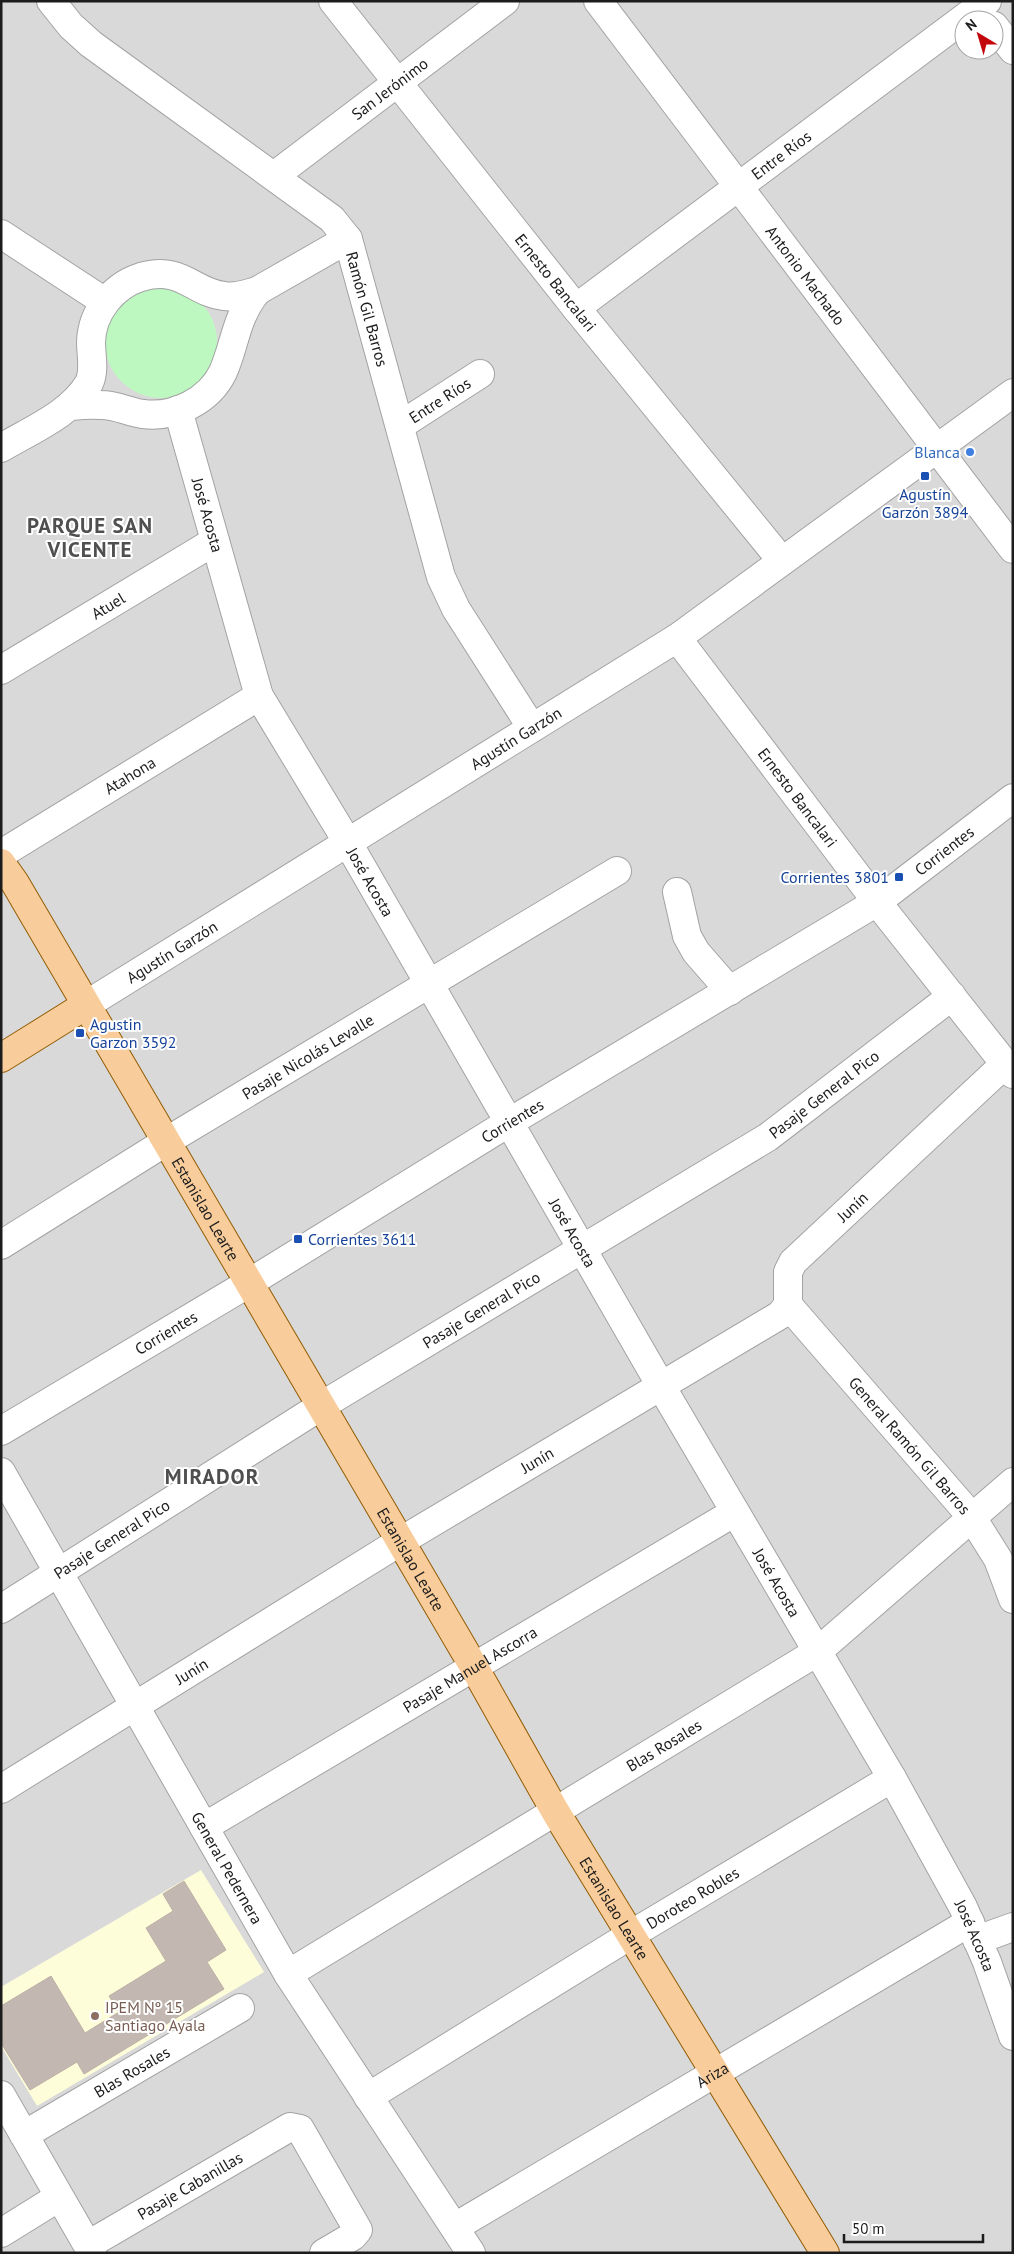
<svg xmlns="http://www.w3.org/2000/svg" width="1014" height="2254" font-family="'PT Sans',sans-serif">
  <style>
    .residential { fill: #dad9d9; fill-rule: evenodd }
    .education { fill: #fefdda }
    .park { fill: #bef8c1 }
    .building { fill: #c2b8b1; stroke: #beafa5 }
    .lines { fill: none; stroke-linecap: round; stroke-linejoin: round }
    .minor-casing { stroke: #a3a3a3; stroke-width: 30 }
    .major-casing { stroke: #915c03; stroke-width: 30 }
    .minor { stroke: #fff; stroke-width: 28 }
    .major { stroke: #f9cd9b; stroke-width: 28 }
    .shop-dot { fill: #3f7fe0; stroke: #fff; stroke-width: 2 }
    .transit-dot { fill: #1a4fb4; stroke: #fff; stroke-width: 2 }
    .education-dot { fill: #8d6e63; stroke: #fff; stroke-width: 2 }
    .labels { text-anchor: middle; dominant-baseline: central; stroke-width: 4; stroke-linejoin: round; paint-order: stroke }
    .street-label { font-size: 16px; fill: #1c1c1c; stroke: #fff }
    .shop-label { font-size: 16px; fill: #366cbe; stroke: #fff; text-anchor: end }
    .transit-label { font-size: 16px; fill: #164399; stroke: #fff; text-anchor: start }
    .education-label { font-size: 16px; fill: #785e54; stroke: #fff; text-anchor: start }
    .district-label { font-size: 21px; font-weight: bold; letter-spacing: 1px; fill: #4f4f4f; stroke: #fff }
  </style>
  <rect width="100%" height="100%" fill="#ede9e2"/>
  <path class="residential" d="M1 1H1013V2253H1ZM964 20H994V50H964Z"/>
  <path class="education" d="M201 1870 264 1972 37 2106 1 2046V1987Z"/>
  <path class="park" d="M105 342a56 56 0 1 1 112 0a56 56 0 1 1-112 0Z"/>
  <path class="building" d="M184 1881 226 1950 207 1962 224 1989 84 2074 77 2062 30 2090 1 2043V2006L51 1976 85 2033 119 2012 109 1996 166 1961 146 1928 173 1911 163 1894Z"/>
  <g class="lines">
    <g class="minor-casing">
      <g id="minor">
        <path id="s1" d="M51 1 71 26 91 44 332 219 348 239 441 577 456 609 532 728"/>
        <path id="s2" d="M333 1 576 308 782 561"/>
        <path id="s3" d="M598 1 1013 549"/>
        <path d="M994 26 1013 50"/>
        <path id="s4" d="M274 176 505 1"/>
        <path d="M1 234 105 302"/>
        <path d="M257 291 348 239"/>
        <path id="s5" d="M576 308 987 1"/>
        <path id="s6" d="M178 410 259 696 348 843 661 1386 892 1778 963 1907 987 1962 1013 2036"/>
        <path id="s7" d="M401 425 480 374"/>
        <path d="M1 448C31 430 71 414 89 383 95 371 91 355 91 342 92 312 113 286 141 277 182 265 193 293 224 296 236 298 246 294 257 291 235 319 236 342 223 372 209 401 174 418 143 414 129 412 116 405 101 405 91 404 81 405 71 406"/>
        <path id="s8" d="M677 638 877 902 1013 1074"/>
        <path id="s9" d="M1 670 215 541"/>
        <path id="s10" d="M1 854 259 696"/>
        <path d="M677 892 687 936 696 952 730 991"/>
        <path id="s11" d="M86 1005 677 638 1013 393"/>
        <path id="s12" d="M1 1245 167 1141 617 871"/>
        <path id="s13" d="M788 1305 971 1516 998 1559 1013 1599"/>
        <path id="s14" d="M1 1431 249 1283 508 1123 877 902 1013 798"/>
        <path id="s15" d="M1 1472 288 1974 471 2253"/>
        <path id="s16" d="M1 1609 321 1406 768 1137 952 996"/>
        <path id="s17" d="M1 1789 401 1541 780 1315 788 1305V1272L793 1262 1005 1064"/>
        <path id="s18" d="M204 1827 735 1512"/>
        <path d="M977 1940 1013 1927"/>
        <path id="s19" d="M288 1974 817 1652 1013 1482"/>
        <path d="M1 2095 92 2253"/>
        <path id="s20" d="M368 2097 632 1934 892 1778"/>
        <path id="s21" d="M24 2135 240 2008"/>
        <path id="s22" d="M455 2227 970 1922"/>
        <path d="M1 2233 59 2197"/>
        <path id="s23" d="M88 2245 290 2127 300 2129 358 2230 353 2236 324 2253"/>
      </g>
    </g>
    <g class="major-casing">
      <g id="major">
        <path id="s24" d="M1 863 15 883 474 1667 555 1811 825 2253"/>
        <path d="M1 1058 86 1005"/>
      </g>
    </g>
    <use href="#minor" class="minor"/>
    <use href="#major" class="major"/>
  </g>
  <circle class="shop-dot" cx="970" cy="452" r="5"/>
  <g class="transit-dot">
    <rect x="920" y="471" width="10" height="10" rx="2.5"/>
    <rect x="894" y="872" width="10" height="10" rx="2.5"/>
    <rect x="75" y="1028" width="10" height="10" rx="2.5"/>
    <rect x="293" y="1234" width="10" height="10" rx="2.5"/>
  </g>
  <circle class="education-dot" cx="95" cy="2016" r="5"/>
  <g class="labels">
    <g class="street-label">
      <text stroke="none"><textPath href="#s4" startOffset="145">San Jerónimo</textPath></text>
      <text stroke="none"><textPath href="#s5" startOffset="256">Entre Ríos</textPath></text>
      <text stroke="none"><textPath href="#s3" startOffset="344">Antonio Machado</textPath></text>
      <text stroke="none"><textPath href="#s2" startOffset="359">Ernesto Bancalari</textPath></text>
      <text stroke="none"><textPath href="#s1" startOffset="455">Ramón Gil Barros</textPath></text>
      <text stroke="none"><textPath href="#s7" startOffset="46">Entre Ríos</textPath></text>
      <text stroke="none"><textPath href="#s6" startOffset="109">José Acosta</textPath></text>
      <text stroke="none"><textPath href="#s9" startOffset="125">Atuel</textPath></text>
      <text stroke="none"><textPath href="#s11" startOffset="506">Agustín Garzón</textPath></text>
      <text stroke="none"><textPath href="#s10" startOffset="151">Atahona</textPath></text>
      <text stroke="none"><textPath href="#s8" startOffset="200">Ernesto Bancalari</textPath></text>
      <text stroke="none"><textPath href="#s14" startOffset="1108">Corrientes</textPath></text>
      <text stroke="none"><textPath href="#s6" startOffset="514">José Acosta</textPath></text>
      <text stroke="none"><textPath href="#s11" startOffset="101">Agustín Garzón</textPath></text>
      <text stroke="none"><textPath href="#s12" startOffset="360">Pasaje Nicolás Levalle</textPath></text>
      <text stroke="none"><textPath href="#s16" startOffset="971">Pasaje General Pico</textPath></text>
      <text stroke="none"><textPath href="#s14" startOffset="598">Corrientes</textPath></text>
      <text stroke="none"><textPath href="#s17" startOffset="1050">Junín</textPath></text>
      <text stroke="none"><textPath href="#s24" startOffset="402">Estanislao Learte</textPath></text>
      <text stroke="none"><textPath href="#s6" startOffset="919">José Acosta</textPath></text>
      <text stroke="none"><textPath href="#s16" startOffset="566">Pasaje General Pico</textPath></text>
      <text stroke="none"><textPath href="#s14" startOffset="192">Corrientes</textPath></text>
      <text stroke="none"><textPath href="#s13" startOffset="186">General Ramón Gil Barros</textPath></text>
      <text stroke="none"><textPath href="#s17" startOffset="629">Junín</textPath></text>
      <text stroke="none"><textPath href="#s16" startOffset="131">Pasaje General Pico</textPath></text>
      <text stroke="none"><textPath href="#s24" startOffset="808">Estanislao Learte</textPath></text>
      <text stroke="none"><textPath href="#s6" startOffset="1324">José Acosta</textPath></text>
      <text stroke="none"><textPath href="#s18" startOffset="309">Pasaje Manuel Ascorra</textPath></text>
      <text stroke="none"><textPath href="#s17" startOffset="224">Junín</textPath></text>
      <text stroke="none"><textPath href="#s19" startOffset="440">Blas Rosales</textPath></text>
      <text stroke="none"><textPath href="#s15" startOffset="456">General Pedernera</textPath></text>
      <text stroke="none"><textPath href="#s20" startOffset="381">Doroteo Robles</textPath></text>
      <text stroke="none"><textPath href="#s24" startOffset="1212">Estanislao Learte</textPath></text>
      <text stroke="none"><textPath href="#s6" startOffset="1729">José Acosta</textPath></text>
      <text stroke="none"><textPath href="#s21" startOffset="125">Blas Rosales</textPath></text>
      <text stroke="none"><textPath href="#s22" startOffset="299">Ariza</textPath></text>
      <text stroke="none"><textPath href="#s23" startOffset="118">Pasaje Cabanillas</textPath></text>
    </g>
    <g class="shop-label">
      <text x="960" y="452">Blanca</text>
    </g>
    <g class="transit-label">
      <text x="925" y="494" text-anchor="middle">Agustín<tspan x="925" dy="18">Garzón 3894</tspan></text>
      <text x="889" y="877" text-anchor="end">Corrientes 3801</text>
      <text x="90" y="1024">Agustin<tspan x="90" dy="18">Garzon 3592</tspan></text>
      <text x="308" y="1239">Corrientes 3611</text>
    </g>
    <g class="education-label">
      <text x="105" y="2007">IPEM Nº 15<tspan x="105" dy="18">Santiago Ayala</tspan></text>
    </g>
    <g class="district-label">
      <text x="90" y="525">PARQUE SAN<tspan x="90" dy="24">VICENTE</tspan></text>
      <text x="212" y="1476">MIRADOR</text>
    </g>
  </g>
  <rect width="1014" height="2254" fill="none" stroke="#1c1c1c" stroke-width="5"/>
  <g transform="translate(979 35) rotate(322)"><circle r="24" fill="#ffffff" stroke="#a4a4a4"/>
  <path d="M0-4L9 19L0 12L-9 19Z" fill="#c3050c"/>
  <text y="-8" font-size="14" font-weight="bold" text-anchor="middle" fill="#1c1c1c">N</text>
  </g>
  <path d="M844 2234v8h139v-8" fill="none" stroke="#1c1c1c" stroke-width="2.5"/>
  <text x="852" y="2234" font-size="15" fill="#1c1c1c" stroke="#ffffff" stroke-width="4" paint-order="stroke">50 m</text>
</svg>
